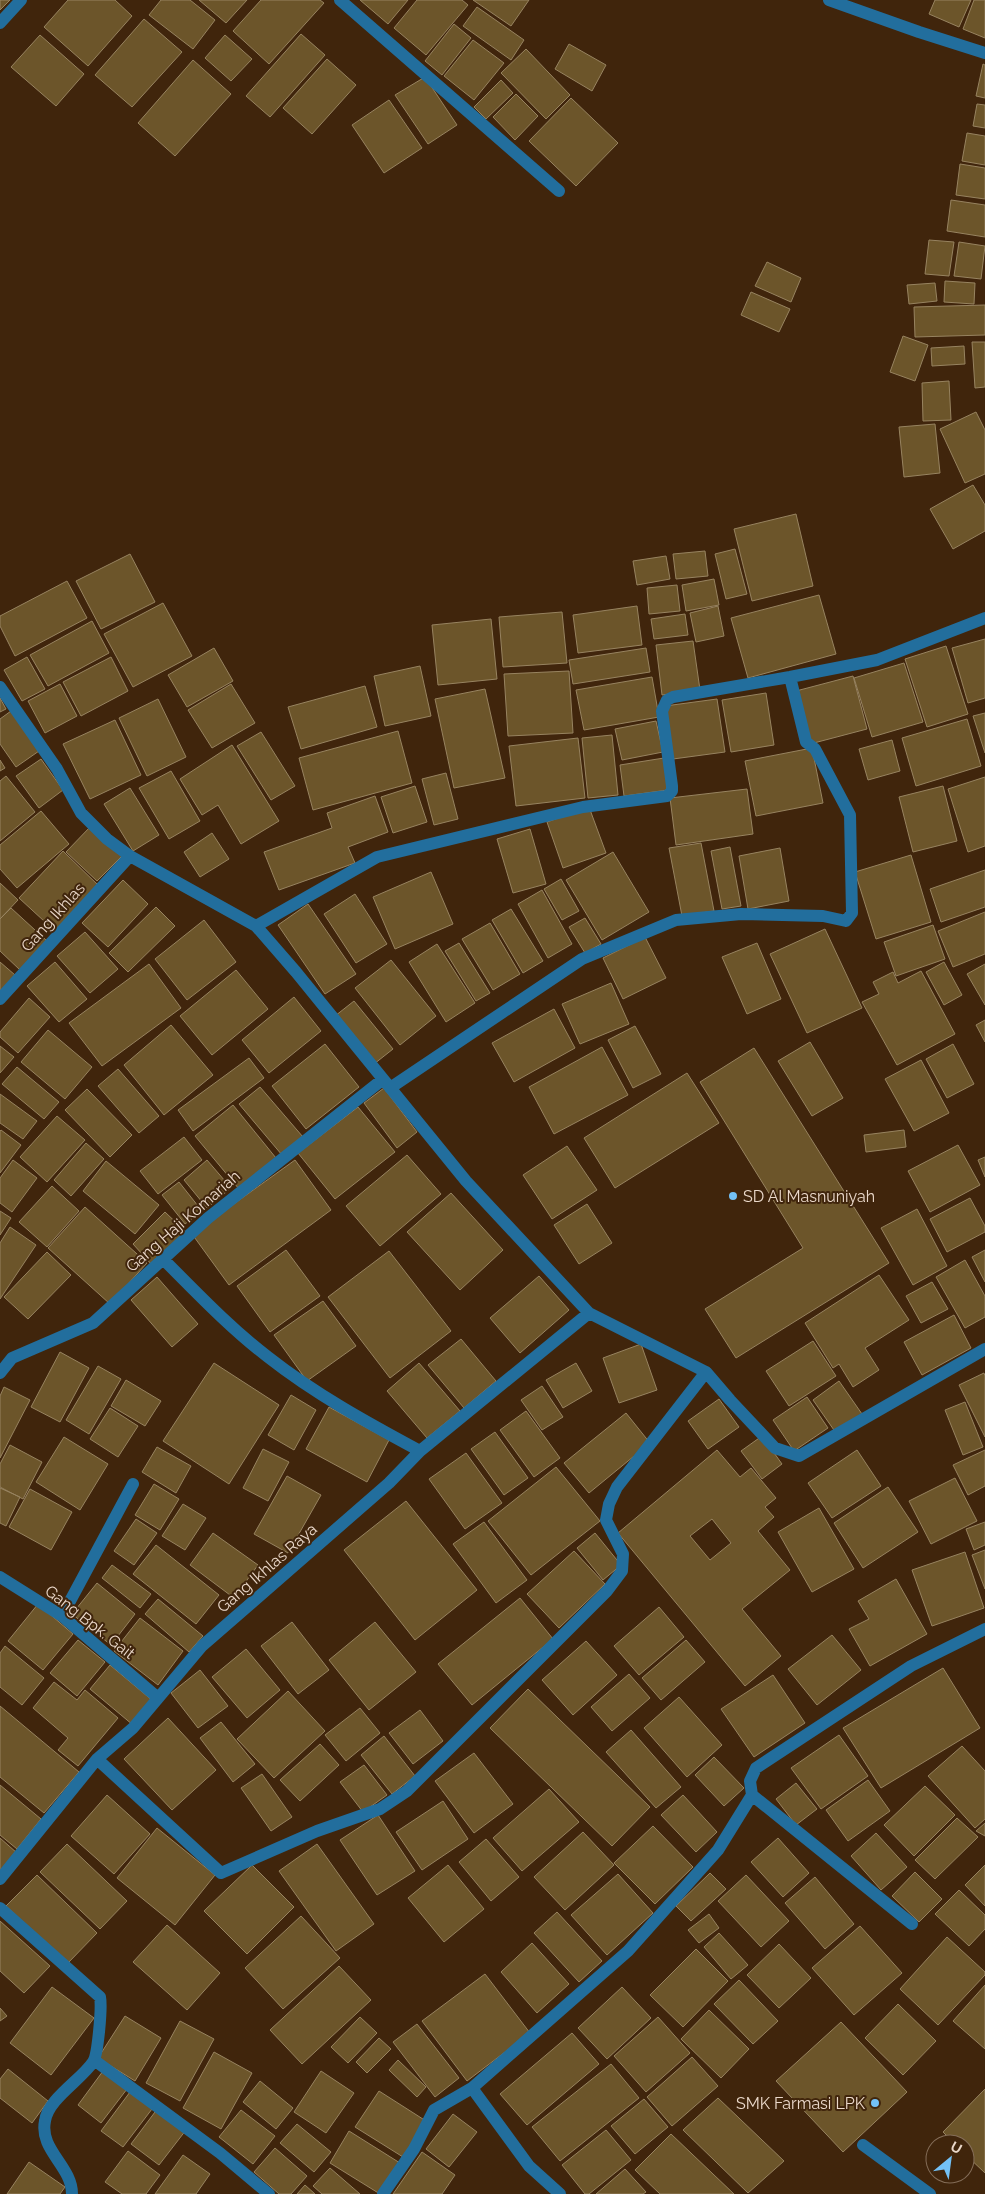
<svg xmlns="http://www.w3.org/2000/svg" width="985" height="2194" font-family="Raleway,sans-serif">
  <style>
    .building { fill: #6c552a; stroke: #978360; fill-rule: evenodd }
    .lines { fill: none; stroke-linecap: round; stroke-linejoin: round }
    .street { stroke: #226e9d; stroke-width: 12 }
    .poi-dot { fill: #73c1f6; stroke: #40250c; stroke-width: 2 }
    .labels { text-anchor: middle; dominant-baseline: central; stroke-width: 4; stroke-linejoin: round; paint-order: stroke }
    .street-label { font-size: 16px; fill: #ebd9cb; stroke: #40250c }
    .poi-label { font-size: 16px; fill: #ebd9cb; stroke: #40250c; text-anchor: start }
  </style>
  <rect width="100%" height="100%" fill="#40250c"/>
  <path class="building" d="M0 0H10L0 10Z
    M68 0H115L132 16 88 66 44 27Z
    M161 0H190L215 20 193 49 149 15Z
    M199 0H247L226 23Z
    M261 0H320L324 3 269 64 233 31Z
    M360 0H408L388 24Z
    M417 0H462L468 5 426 55 394 28Z
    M473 0H529L511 26Z
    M935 0H971L959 27 929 14Z
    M974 0H985V38L963 29Z
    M477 7 524 40 511 60 463 26Z
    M144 19 182 52 132 107 95 75Z
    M454 24 471 38 442 75 425 61Z
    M301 34 325 55 270 117 246 96Z
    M40 35 84 74 56 106 11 67Z
    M225 35 252 59 231 81 205 58Z
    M473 40 504 63 474 100 444 76Z
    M569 44 606 65 592 91 555 69Z
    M526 49 570 95 546 119 501 73Z
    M327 59 356 85 312 134 283 108Z
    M193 60 231 94 175 156 138 123Z
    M983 64 985 65V98L976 96Z
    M425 77 457 125 428 144 395 95Z
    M501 80 513 93 486 119 474 107Z
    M516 94 538 116 515 140 493 117Z
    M571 98 618 143 576 186 529 141Z
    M389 100 422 148 384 173 352 125Z
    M977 104 985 105V128L973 126Z
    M967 133 985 136V165L962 161Z
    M960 164 985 168V199L956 195Z
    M951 200 985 205V237L947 231Z
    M929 240 954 242 949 276 925 274Z
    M959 242 985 246 981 279 954 276Z
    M767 262 801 278 791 302 755 286Z
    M945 281 975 283 974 304 944 302Z
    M935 283 937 301 909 304 907 285Z
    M751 292 790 309 779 332 741 315Z
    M985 305V335L915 337 914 307Z
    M903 336 928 345 915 381 890 372Z
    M972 342H985V387L975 388Z
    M964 346 965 364 932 366 931 348Z
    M949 381 951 420 923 421 922 383Z
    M976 412 985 430V474L965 483 940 429Z
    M935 424 940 473 904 477 899 427Z
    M973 485 985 505V531L953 549 930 509Z
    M796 514 813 586 752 601 734 529Z
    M735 549 747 594 726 599 715 554Z
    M705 551 708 576 676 579 673 554Z
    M130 554 155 602 101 629 76 581Z
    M666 556 670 579 637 585 633 561Z
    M714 579 719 605 686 611 682 585Z
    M67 581 87 618 15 656 0 626V616Z
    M677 585 680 611 649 614 647 588Z
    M819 595 836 654 748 678 731 618Z
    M163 603 192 656 133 687 104 634Z
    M637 606 642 645 578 653 573 615Z
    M718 606 724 636 696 642 690 613Z
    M562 612 567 663 503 667 499 617Z
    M685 614 688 635 654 639 651 619Z
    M491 619 497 679 438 685 432 625Z
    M92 621 109 653 48 686 30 655Z
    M985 639V698L968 703 952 648Z
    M693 641 700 690 662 695 656 645Z
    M946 646 968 714 927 727 905 659Z
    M214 648 233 681 187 707 168 675Z
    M646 648 650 672 573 684 569 660Z
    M27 657 45 689 22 701 4 670Z
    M111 657 128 691 81 716 63 682Z
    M904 663 923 722 872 737 854 678Z
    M420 666 431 716 385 726 374 676Z
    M569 671 573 733 508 736 504 674Z
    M853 676 867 729 810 744 796 691Z
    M652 677 659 717 584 730 576 690Z
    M60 684 77 716 45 733 28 701Z
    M231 684 255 723 212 748 188 710Z
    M365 686 377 727 301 749 288 707Z
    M485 689 505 778 454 788 435 699Z
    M766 693 774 745 731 752 722 700Z
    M0 698 6 709 0 712Z
    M158 699 186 757 147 776 119 718Z
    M717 699 725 752 673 759 665 706Z
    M11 711 39 751 16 767 0 744V719Z
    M985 713V753L973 716Z
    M967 719 981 766 916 786 902 738Z
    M115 720 141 775 90 799 63 744Z
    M656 721 663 752 622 760 615 729Z
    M398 731 412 783 313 810 299 758Z
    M261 732 295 786 271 800 237 746Z
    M612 735 618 795 588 798 582 738Z
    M578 738 585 798 516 806 509 746Z
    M892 740 900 771 868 780 859 749Z
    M232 745 279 821 241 844 218 805 202 815 180 779Z
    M812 748 823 803 756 816 745 761Z
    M664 758 668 790 624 796 620 765Z
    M41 759 63 790 39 808 16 776Z
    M0 760 5 768 0 771Z
    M171 771 200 821 169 839 139 788Z
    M446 773 458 819 434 825 422 779Z
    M6 776 35 812 0 841V781Z
    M985 777V846L968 852 948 789Z
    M415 786 427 822 393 833 381 797Z
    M943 786 957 841 913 852 899 797Z
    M130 788 159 835 133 851 104 804Z
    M747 789 753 834 676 845 670 798Z
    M375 796 388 832 348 847 355 863 279 890 264 852 332 828 327 813Z
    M589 807 606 853 563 868 547 822Z
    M41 811 69 844 17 888 0 869V845Z
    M91 826 122 856 97 881 66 852Z
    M530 829 546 884 513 893 497 839Z
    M212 833 229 859 200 877 184 852Z
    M701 843 714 911 682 916 669 848Z
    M730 847 741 906 722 909 711 851Z
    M780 848 789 901 748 909 739 856Z
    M63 851 100 887 57 933 19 898Z
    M613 852 649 912 602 940 566 880Z
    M911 855 931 922 876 939 855 872Z
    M985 870V907L941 922 930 889Z
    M431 872 453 924 395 949 373 897Z
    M561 879 579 911 562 920 544 889Z
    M123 880 148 904 108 947 82 923Z
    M0 883 18 900 0 919Z
    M542 890 572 944 548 958 518 904Z
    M355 894 387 944 356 963 324 914Z
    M308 904 356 974 325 994 278 925Z
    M156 907 175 926 128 972 109 953Z
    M11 908 47 941 20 970 0 951V919Z
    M511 909 543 961 523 973 492 920Z
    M985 912V954L953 967 938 931Z
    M585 918 601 944 585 953 569 927Z
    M204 920 236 962 187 1000 155 959Z
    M490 923 520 974 493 990 462 939Z
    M933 925 945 959 896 976 884 942Z
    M825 929 862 1008 807 1033 770 954Z
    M85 932 118 969 90 993 57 956Z
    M645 937 666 978 623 999 603 958Z
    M459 943 490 993 476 1001 445 951Z
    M757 943 781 999 747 1014 722 957Z
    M437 944 475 1003 446 1022 409 962Z
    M391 960 436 1016 400 1045 355 988Z
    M0 962 15 975 0 992Z
    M55 962 87 999 59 1022 27 986Z
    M944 962 962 995 944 1005 926 972Z
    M149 964 181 1008 102 1066 69 1023Z
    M985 964V1005L967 974Z
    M236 970 268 1009 212 1055 180 1016Z
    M921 971 955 1034 897 1065 862 1002 879 994 873 982 893 972 898 983Z
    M611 983 629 1024 580 1044 562 1004Z
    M294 997 321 1031 269 1073 242 1040Z
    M29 998 50 1017 18 1053 0 1037V1032Z
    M354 1001 393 1049 374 1064 335 1016Z
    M554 1009 575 1048 514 1082 492 1043Z
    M985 1020V1042L976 1025Z
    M171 1025 213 1075 164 1115 124 1065Z
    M635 1026 661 1074 633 1088 608 1040Z
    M48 1030 92 1067 65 1099 21 1062Z
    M810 1042 843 1098 812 1116 778 1061Z
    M325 1044 359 1087 306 1129 272 1086Z
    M953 1044 974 1084 947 1098 926 1059Z
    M0 1046 14 1057 0 1073Z
    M602 1047 628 1095 554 1134 529 1087Z
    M754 1048 889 1263 736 1358 705 1309 803 1248 700 1082Z
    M249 1058 264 1078 193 1131 178 1110Z
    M921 1060 949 1113 914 1131 885 1079Z
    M17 1067 59 1102 44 1119 2 1084Z
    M118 1069 159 1116 139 1133 98 1086Z
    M687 1073 719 1123 615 1188 584 1138Z
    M260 1087 303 1137 282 1155 239 1104Z
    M384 1088 417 1132 397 1148 364 1103Z
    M87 1089 132 1135 110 1157 65 1110Z
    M0 1094 37 1121 23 1139 0 1123Z
    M233 1105 276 1158 239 1189 195 1136Z
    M358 1107 395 1152 335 1199 298 1153Z
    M57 1116 85 1140 47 1182 20 1157Z
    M1 1130 21 1145 0 1173V1131Z
    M904 1130 906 1147 866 1152 864 1135Z
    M184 1137 202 1160 158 1194 140 1171Z
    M86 1143 104 1159 71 1196 54 1180Z
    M958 1145 980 1185 930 1212 908 1171Z
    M567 1146 597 1190 552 1219 523 1175Z
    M407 1155 441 1194 380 1246 346 1206Z
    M985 1157V1177L978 1160Z
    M13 1160 37 1178 12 1212 0 1203V1178Z
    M207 1160 231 1188 207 1208 184 1180Z
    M295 1160 331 1210 229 1285 192 1234Z
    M106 1161 159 1205 135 1234 83 1191Z
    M179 1182 202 1211 185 1224 162 1195Z
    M52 1186 79 1211 47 1247 19 1222Z
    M451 1193 503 1250 460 1290 407 1232Z
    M970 1198 985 1226V1232L947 1252 930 1219Z
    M587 1204 612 1243 579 1264 554 1225Z
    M85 1207 147 1263 110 1304 48 1248Z
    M917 1209 947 1266 913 1285 881 1228Z
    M0 1211 11 1218 0 1235Z
    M165 1212 186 1232 152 1265 133 1244Z
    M10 1227 36 1245 0 1299V1243Z
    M286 1250 320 1296 270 1332 237 1286Z
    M985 1250V1282L972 1257Z
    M389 1251 451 1331 390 1378 328 1297Z
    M47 1252 71 1275 28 1319 4 1297Z
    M965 1260 985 1296V1317L965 1328 936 1277Z
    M879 1275 909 1320 865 1348 879 1370 853 1387 839 1364 833 1368 805 1323Z
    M539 1276 569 1310 520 1353 490 1318Z
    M157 1277 198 1324 172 1347 131 1300Z
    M932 1282 948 1309 921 1323 906 1296Z
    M323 1301 356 1346 307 1381 274 1335Z
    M954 1315 971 1348 922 1375 904 1342Z
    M461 1339 496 1381 464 1408 428 1365Z
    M813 1341 836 1376 789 1406 766 1371Z
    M641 1344 657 1390 619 1403 603 1358Z
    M60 1352 89 1368 60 1422 31 1407Z
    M214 1363 279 1405 229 1484 163 1441Z
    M419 1363 460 1411 427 1438 387 1391Z
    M576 1363 592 1391 563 1408 546 1380Z
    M98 1366 121 1379 89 1434 66 1420Z
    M984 1373 985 1376V1437L959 1385Z
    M126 1380 161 1401 145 1426 111 1406Z
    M839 1381 862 1414 836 1433 813 1400Z
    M542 1386 563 1417 542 1430 521 1400Z
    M4 1387 30 1400 0 1458V1396Z
    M291 1395 316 1410 294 1450 268 1435Z
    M807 1397 828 1428 794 1451 773 1420Z
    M719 1399 739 1427 708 1449 688 1421Z
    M965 1402 983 1447 963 1455 945 1410Z
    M329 1407 389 1440 367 1482 306 1449Z
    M110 1408 138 1426 118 1457 90 1439Z
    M526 1411 560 1458 534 1477 500 1430Z
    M626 1413 650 1443 589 1493 564 1463Z
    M495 1432 528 1478 504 1495 471 1449Z
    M762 1436 782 1464 762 1479 741 1451Z
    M64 1437 108 1464 80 1510 36 1482Z
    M10 1445 42 1462 23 1499 0 1487V1464Z
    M157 1447 191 1466 176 1493 142 1472Z
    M263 1449 289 1462 268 1501 243 1488Z
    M717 1450 740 1477 751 1468 776 1498 765 1507 774 1517 758 1531 790 1570 742 1609 781 1656 745 1686 618 1533ZM712 1519 731 1543 710 1560 690 1536Z
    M857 1450 881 1486 832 1518 808 1483Z
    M985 1450V1486L968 1495 953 1465Z
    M466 1453 502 1503 465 1529 429 1479Z
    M556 1467 600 1521 531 1575 488 1521Z
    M287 1476 321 1495 288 1553 254 1534Z
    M955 1478 977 1521 931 1544 909 1501Z
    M154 1484 179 1499 160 1530 135 1515Z
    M888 1487 918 1532 863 1568 834 1523Z
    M0 1488 20 1497 6 1526 0 1523Z
    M30 1489 72 1512 51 1550 9 1527Z
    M406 1501 477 1590 415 1640 344 1550Z
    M183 1504 206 1518 185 1550 162 1536Z
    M819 1508 854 1569 812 1592 778 1532Z
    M136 1519 157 1533 134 1565 114 1551Z
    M484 1522 527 1580 496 1603 453 1544Z
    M985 1522V1545L974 1550 966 1529Z
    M213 1533 258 1565 234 1598 190 1565Z
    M595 1533 621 1565 603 1580 577 1548Z
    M156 1545 219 1595 196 1624 133 1574Z
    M985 1550V1589L972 1555Z
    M574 1551 605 1584 559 1628 527 1594Z
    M965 1552 984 1608 932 1626 912 1570Z
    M112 1565 151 1594 140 1608 102 1578Z
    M896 1579 927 1634 870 1666 849 1629 869 1619 858 1601Z
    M97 1583 135 1614 111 1645 72 1614Z
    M520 1598 553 1639 472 1705 438 1664Z
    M158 1599 203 1636 189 1652 145 1614Z
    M38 1604 73 1634 43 1670 8 1641Z
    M659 1607 684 1637 639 1675 614 1646Z
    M140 1618 183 1651 158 1685 114 1651Z
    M292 1622 329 1670 298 1694 261 1646Z
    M375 1622 416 1672 369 1710 329 1660Z
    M832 1635 861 1670 817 1705 788 1669Z
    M78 1640 105 1662 77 1696 50 1673Z
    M686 1640 705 1662 661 1700 642 1678Z
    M586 1641 617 1675 573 1715 542 1680Z
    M5 1646 44 1678 22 1705 0 1687V1653Z
    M246 1649 280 1690 247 1718 212 1677Z
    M110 1665 153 1701 133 1725 90 1689Z
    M943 1668 980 1728 881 1788 843 1728Z
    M200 1670 228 1706 198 1728 171 1693Z
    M629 1674 650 1698 612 1731 591 1707Z
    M773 1675 805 1723 754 1757 721 1709Z
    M54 1682 77 1700 85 1690 118 1718 78 1766 58 1750 68 1738 33 1708Z
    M528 1689 650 1807 612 1846 490 1728Z
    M288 1691 325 1731 274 1778 237 1739Z
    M679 1697 722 1745 687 1777 644 1728Z
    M0 1706 79 1772 44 1813 0 1777Z
    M360 1708 380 1733 346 1761 325 1735Z
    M420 1710 443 1741 413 1764 389 1733Z
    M168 1718 216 1770 172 1810 124 1759Z
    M221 1722 255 1764 233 1782 200 1738Z
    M631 1730 681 1787 656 1808 606 1752Z
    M839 1735 868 1776 821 1809 791 1768Z
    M384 1736 415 1776 392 1794 361 1755Z
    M320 1744 339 1765 300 1801 280 1780Z
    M962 1746 985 1771V1819L975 1828 928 1776Z
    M474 1753 513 1804 474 1833 435 1781Z
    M714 1757 744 1788 724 1806 695 1775Z
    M364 1765 387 1795 363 1812 340 1782Z
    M262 1774 292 1817 271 1831 241 1788Z
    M868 1780 890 1811 848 1841 826 1810Z
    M796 1783 817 1809 796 1825 776 1799Z
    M0 1785 41 1819 17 1849 0 1835Z
    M925 1786 955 1815 914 1856 884 1825Z
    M549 1789 579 1822 522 1871 493 1838Z
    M107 1795 150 1834 114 1874 71 1836Z
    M683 1795 717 1832 696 1852 661 1815Z
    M443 1801 468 1839 422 1870 396 1832Z
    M378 1815 415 1871 377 1895 340 1840Z
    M957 1818 978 1837 935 1879 915 1860Z
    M985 1823V1836L976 1831Z
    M653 1826 693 1867 655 1904 614 1863Z
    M157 1828 215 1875 175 1925 117 1878Z
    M583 1832 614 1865 565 1910 534 1877Z
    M876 1833 907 1867 881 1890 851 1856Z
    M0 1838 17 1853 0 1873Z
    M778 1838 809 1873 783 1897 751 1862Z
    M486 1839 519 1877 491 1901 459 1862Z
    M67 1844 127 1901 100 1929 40 1872Z
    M317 1844 374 1924 336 1951 279 1871Z
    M252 1865 294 1907 247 1954 204 1911Z
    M448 1865 484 1909 444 1942 408 1898Z
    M985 1865V1906L965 1885Z
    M915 1872 942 1899 919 1922 892 1896Z
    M710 1873 726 1889 691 1921 676 1906Z
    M618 1874 653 1913 607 1955 571 1915Z
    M37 1875 97 1933 67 1964 6 1906Z
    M746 1875 789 1921 761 1947 718 1901Z
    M815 1877 854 1924 825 1949 785 1903Z
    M959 1890 985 1915V1929L969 1946 935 1914Z
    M557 1912 602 1961 579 1982 534 1933Z
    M709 1914 719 1928 699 1943 688 1930Z
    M301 1916 340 1958 283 2009 245 1968Z
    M0 1921 50 1966 24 1993 0 1971Z
    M167 1925 220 1973 187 2010 133 1962Z
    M860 1926 902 1973 854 2015 812 1968Z
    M719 1933 748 1965 731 1979 704 1947Z
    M947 1937 985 1972V1975L938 2025 900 1989Z
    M532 1943 569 1984 537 2013 501 1972Z
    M779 1944 811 1978 779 2008 747 1975Z
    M696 1949 728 1981 683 2027 650 1995Z
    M339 1966 371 2000 302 2064 270 2030Z
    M485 1974 530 2033 467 2081 422 2021Z
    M739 1980 778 2021 753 2044 714 2004Z
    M985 1985V2049L953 2021Z
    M52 1987 94 2018 51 2075 10 2043Z
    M622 1987 651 2018 607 2059 578 2028Z
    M898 2004 936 2041 903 2075 865 2038Z
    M0 2008 7 2016 0 2021Z
    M709 2010 749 2049 721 2078 681 2039Z
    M125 2016 161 2038 135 2081 98 2058Z
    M360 2017 377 2033 348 2063 331 2047Z
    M658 2017 690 2053 646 2092 614 2056Z
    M180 2021 214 2039 180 2101 146 2083Z
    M841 2022 907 2092 843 2152 776 2081Z
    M417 2024 459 2078 435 2097 393 2042Z
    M572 2033 599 2064 527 2125 500 2094Z
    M379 2038 391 2049 367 2073 356 2062Z
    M214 2052 252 2073 221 2129 183 2108Z
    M692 2057 718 2086 672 2126 647 2097Z
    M398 2060 426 2087 417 2097 389 2070Z
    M611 2064 639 2098 560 2161 532 2127Z
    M8 2069 48 2101 32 2123 0 2098V2079Z
    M103 2071 127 2089 101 2123 78 2105Z
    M321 2071 354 2093 326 2133 294 2112Z
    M260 2081 293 2108 276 2129 243 2102Z
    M985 2089V2173L965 2154V2144H955L943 2132Z
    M379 2091 426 2121 403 2157 355 2127Z
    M130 2092 152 2109 123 2147 101 2131Z
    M718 2098 784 2161 748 2193 683 2130Z
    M644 2099 668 2127 635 2154 611 2126Z
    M158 2108 186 2130 159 2165 131 2144Z
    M241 2110 275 2136 253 2164 219 2137Z
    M453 2114 477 2132 449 2167 426 2149Z
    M297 2124 331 2152 314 2172 280 2143Z
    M606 2130 631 2160 589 2194H585L562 2165Z
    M349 2131 400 2163 380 2194 330 2163Z
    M671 2134 734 2194H660L635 2170Z
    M275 2148 307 2176 291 2194H279L254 2172Z
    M128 2151 160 2175 146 2194H122L105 2182Z
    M422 2152 455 2175 442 2194H393Z
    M183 2155 210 2174 196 2194H155Z
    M29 2162 65 2187 60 2194H7Z
    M330 2168 360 2194H322L313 2186Z
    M625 2169 646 2192 643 2194H596Z
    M305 2185 315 2194H297Z"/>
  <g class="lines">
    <path class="street" d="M340 0 559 191
      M829 0 919 32 985 53
      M0 23 21 0
      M0 687 57 769 81 813 107 839 130 856 256 926 296 972 466 1181 589 1313 706 1372 730 1400 775 1448 799 1456 985 1349
      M256 926 377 857 583 807 667 796 672 791V786L662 711 667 700 673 697 790 677 877 660 985 618
      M0 999 130 856
      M390 1088 582 959 676 920 741 914 823 916 846 921 852 913 850 815 815 749 806 742 790 677
      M162 1258C196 1292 230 1328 268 1357 315 1394 368 1423 420 1451
      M0 1373 12 1358 93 1323 208 1218 382 1080
      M0 1577 62 1616 157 1697
      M62 1616 133 1484
      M97 1759 221 1873 317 1831 380 1809 407 1791 607 1591 622 1571 623 1554 606 1520 609 1504 617 1487 706 1372
      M0 1879 97 1759 133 1728 202 1646 389 1483 420 1451 589 1313
      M0 1908 100 1997C102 2007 98 2055 93 2062 81 2080 48 2099 45 2121 39 2150 72 2166 72 2194
      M912 1924 752 1795 750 1781 756 1768 911 1666 985 1629
      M94 2060 220 2153 269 2194
      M472 2088 529 2166 560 2194
      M863 2145 930 2194
      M383 2194 414 2149 434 2110 472 2088 628 1951 718 1850 752 1795"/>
  </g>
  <g class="poi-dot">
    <circle cx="733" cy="1196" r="5"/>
    <circle cx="875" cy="2103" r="5"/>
  </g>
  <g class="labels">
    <g class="street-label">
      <text transform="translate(53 917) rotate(-48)">Gang Ikhlas</text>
      <text transform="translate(183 1221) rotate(-41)">Gang Haji Komariah</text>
      <text transform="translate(267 1568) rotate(-41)">Gang Ikhlas Raya</text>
      <text transform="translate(90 1622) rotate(38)">Gang Bpk. Gait</text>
    </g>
    <g class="poi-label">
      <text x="743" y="1196">SD Al Masnuniyah</text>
      <text x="865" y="2103" text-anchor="end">SMK Farmasi LPK</text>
    </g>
  </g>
  <g transform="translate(950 2159) rotate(29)"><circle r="24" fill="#40250c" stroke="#846d58"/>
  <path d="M0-4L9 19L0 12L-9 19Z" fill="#73c1f6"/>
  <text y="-8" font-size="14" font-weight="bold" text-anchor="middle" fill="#ebd9cb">U</text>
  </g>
</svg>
